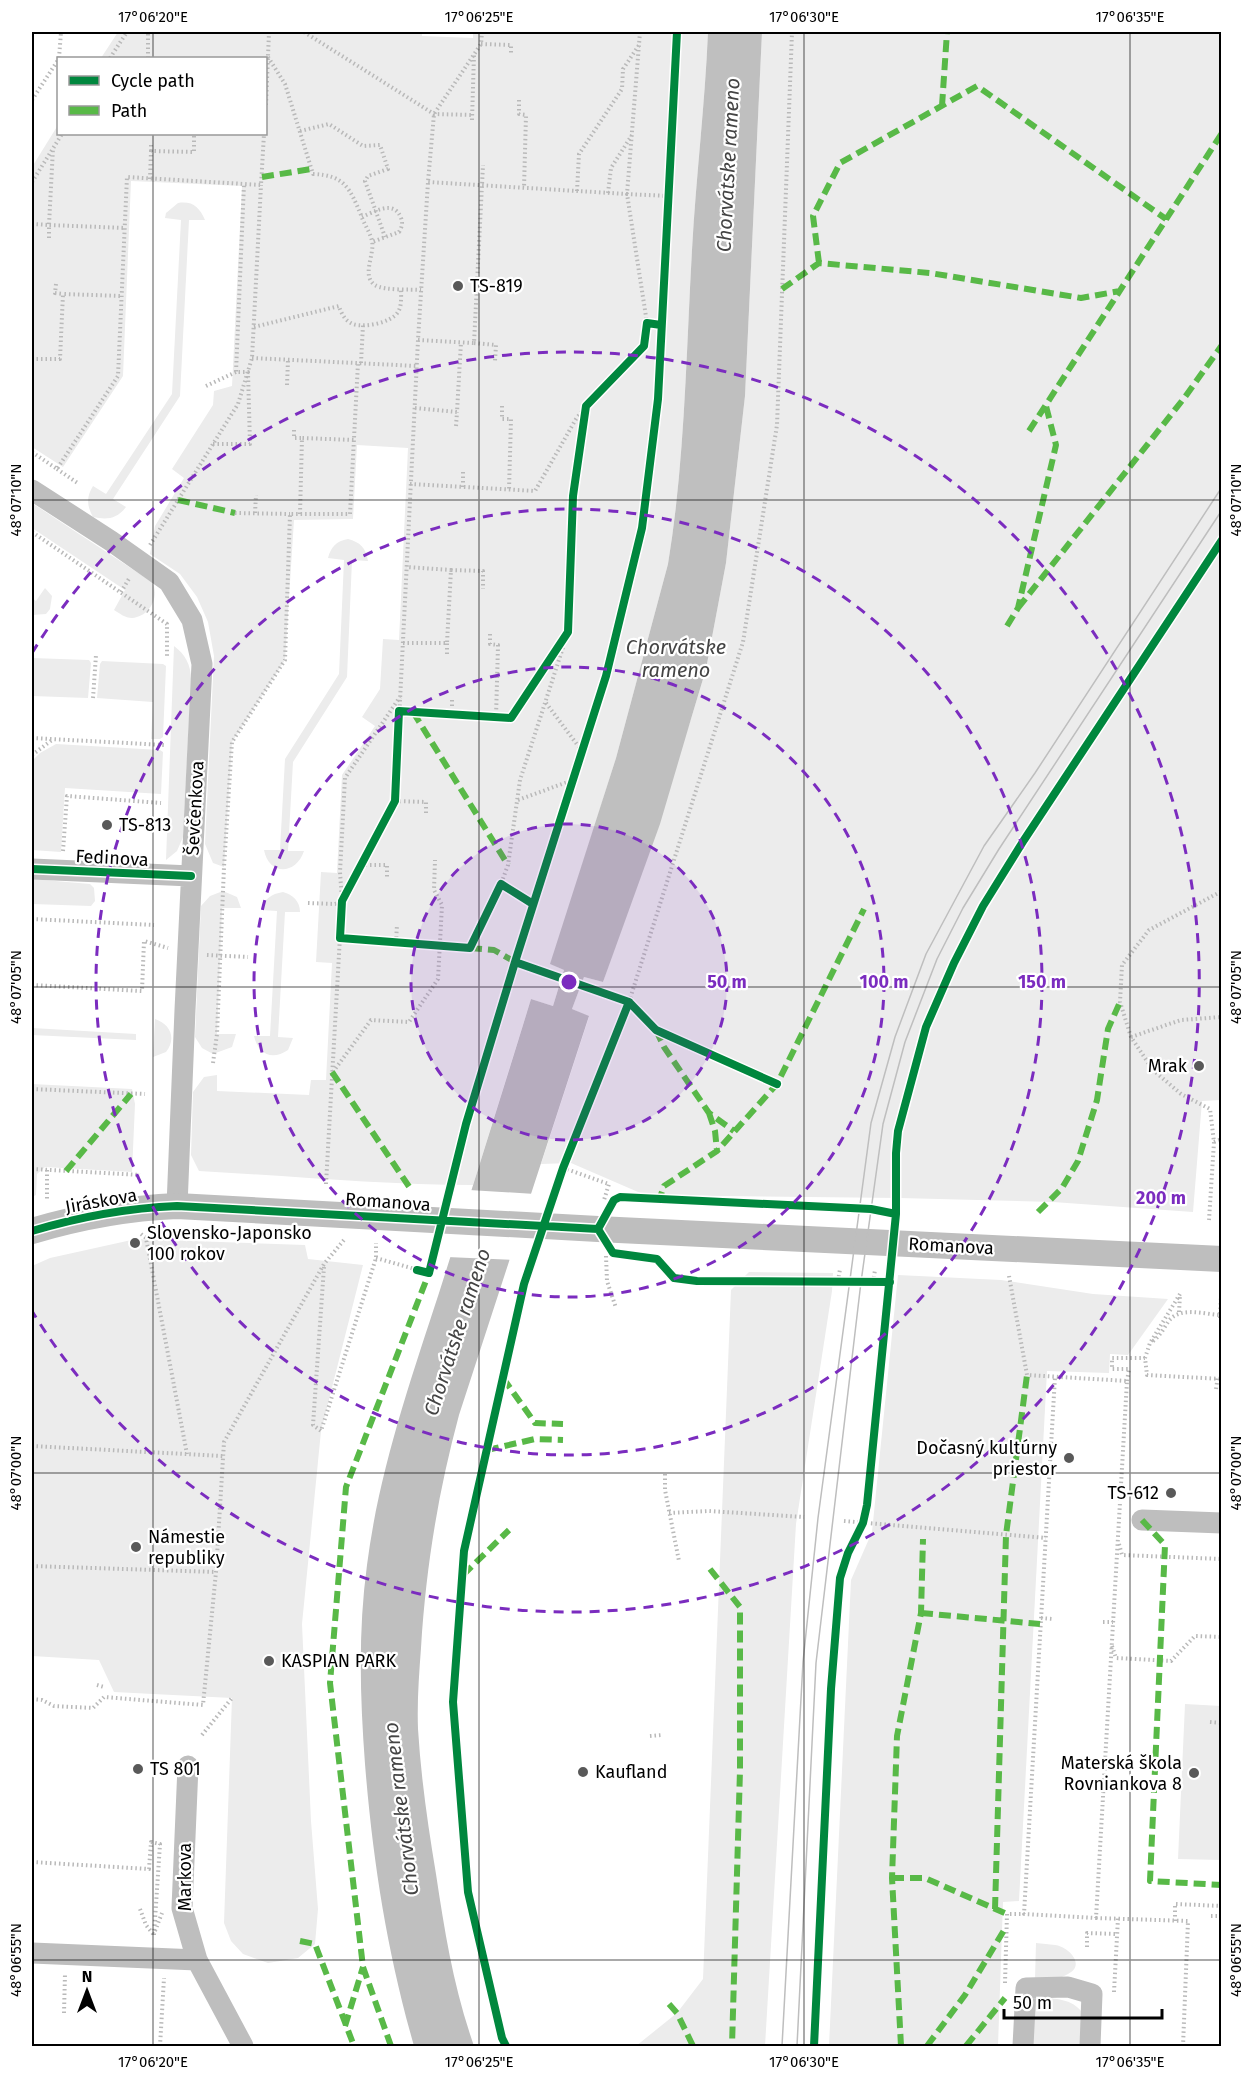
<svg xmlns="http://www.w3.org/2000/svg" width="1253" height="2078" font-family="'Fira Sans',sans-serif">
  <style>
    .green { fill: #ececec }
    .water { fill: #bfbfbf }
    .pier { fill: #fff }
    .lines { fill: none; stroke-linecap: round; stroke-linejoin: round }
    .path { stroke: #b9b9b9; stroke-width: 4; stroke-dasharray: 1.5 3; stroke-linecap: butt }
    .minor { stroke: #bebebe; stroke-width: 21 }
    .tertiary { stroke: #bebebe; stroke-width: 26 }
    .tram { stroke: #bebebe; stroke-width: 1.5 }
    .quiet { stroke: #58b947; stroke-width: 6; stroke-dasharray: 12 6; stroke-linecap: butt }
    .cycleway-casing { stroke: #fff; stroke-width: 11 }
    .cycleway { stroke: #00873e; stroke-width: 8 }
    .ticks { fill: none; stroke: #000; stroke-width: 1.5; stroke-opacity: 0.45 }
    .ring { fill: none; stroke: #7b2cbf; stroke-width: 3; stroke-dasharray: 10 8 }
    .poi-dot { fill: #595959; stroke: #fff; stroke-width: 2 }
    .labels { text-anchor: middle; dominant-baseline: central; stroke-width: 4.5; stroke-linejoin: round; paint-order: stroke }
    .poi-label { font-size: 18px; fill: #000; stroke: #fff; text-anchor: start }
    .street-label { font-size: 18px; fill: #000; stroke: #fff }
    .water-label { font-size: 20px; font-style: italic; fill: #444; stroke: #fff }
    .centre { fill: #7b2cbf; stroke: #fff; stroke-width: 3 }
    .ring-label { font-size: 18px; text-anchor: middle; font-weight: bold; fill: #7b2cbf; stroke: #fff; stroke-width: 4.5; stroke-linejoin: round; paint-order: stroke }
    .neatline { fill: none; stroke: #000; stroke-width: 2 }
    .ticks-label { font-size: 15px; text-anchor: middle; fill: #000 }
  </style>
  <rect width="100%" height="100%" fill="#fff"/>
  <path class="green" d="M118 32H422V36L473 38V32H708C705 104 696 177 692 250 686 355 685 461 668 564L616 758 551 964 564 970 553 1006 531 999 473 1185C382 1185 291 1176 199 1171L191 1155 193 1092 204 1077 217 1075V1091L309 1095 311 1080H326L332 963 316 962 321 872 337 873 342 775 375 726 362 717 380 689 383 639 399 640 408 448 357 445 353 519 294 520 285 660 232 742 224 867 213 863 205 844 214 656 208 622 197 597 180 574 150 554 155 526 184 478 172 469 213 405 214 391 232 386 242 186 131 181 123 376 63 467 32 447V167L58 125V134H266V58H101Z
    M762 32H1221V1100L1202 1101 1193 1212 1053 1202 899 1198 645 1195 571 1163 541 1164 589 1017 572 1009 584 977 603 982 691 719 706 669 726 563 745 396Z
    M178 203C193 201 199 207 205 220H189L180 396 113 499 126 507C117 519 107 520 93 517 87 506 86 497 93 486L106 494 172 394 181 220 165 218 166 213Z
    M32 503 152 582C160 596 150 617 132 618 125 618 119 613 114 610L125 590 32 528Z
    M348 539C360 542 366 548 368 561L352 560 347 677 293 762 288 851H304C296 875 269 876 264 850H280L285 759 339 674 344 560 328 558C331 547 336 541 348 539Z
    M45 588 52 596 50 609 46 614 32 615V598L36 601Z
    M174 646C185 654 191 665 191 679L183 837 177 851 166 860Z
    M32 658 89 660 91 663 88 698 32 696Z
    M102 661 163 664 166 666 163 737 160 739H151L153 702 97 698 100 664Z
    M56 744 160 750 163 752 161 794 65 788 61 852 32 850V761L40 753Z
    M32 879 90 884 94 888 95 901 91 906 32 904Z
    M223 891 237 897 241 908H222L217 1034H236L232 1047 213 1054 202 1048 195 1037 201 906 210 896Z
    M283 892C293 895 300 901 300 912H285L278 1037 293 1038 288 1050C272 1061 258 1054 254 1036H270L277 911 261 910C264 899 271 894 283 892Z
    M155 1019C170 1024 177 1038 166 1052L153 1057Z
    M32 1028 136 1034V1040L32 1035Z
    M32 1084 132 1089 135 1104 132 1172 45 1167 37 1174 36 1195 32 1197Z
    M136 1239 305 1245 308 1259 363 1265 321 1431 302 1624 311 1821 318 1909 315 1944 298 1958 268 1963 243 1954 231 1941 224 1923 232 1698 114 1692 99 1660 32 1656V1266L50 1258Z
    M749 1272 833 1273 832 1291 796 1524 765 2046H636L677 2013 703 1979 731 1290Z
    M898 1275 1001 1280 1093 1294 1168 1299 1128 1355 1110 1354 1109 1373 1047 1371 1019 1901 1003 1902 998 2046H829L851 1580 872 1532Z
    M1185 1704 1221 1706V1860L1178 1859Z
    M1036 1943C1042 1944 1049 1944 1055 1945 1069 1947 1086 1965 1068 1974 1058 1980 1046 1979 1035 1979Z
    M1039 1998C1055 1998 1072 1999 1082 2012L1081 2046H1031L1034 2004Z"/>
  <path class="water" d="M708 32H762L745 396 726 563 706 669 691 719 660 824 603 982 584 977 572 1009 589 1016 459 1415C438 1493 426 1567 421 1648 419 1675 417 1702 418 1729 421 1778 428 1826 436 1874 445 1934 454 1989 474 2046H414C387 1951 373 1863 365 1764 360 1697 358 1631 367 1565 379 1471 410 1382 439 1293 470 1195 501 1097 531 999L553 1006 564 970 550 964 616 758 668 564C685 461 686 355 692 250 696 177 705 104 708 32Z"/>
  <path class="pier" d="M469 1190 535 1194 513 1260 447 1257Z"/>
  <g class="lines">
    <path class="path" d="M48 32H61
      M182 32V33
      M304 32 434 114 472 115
      M640 32 627 194 668 196
      M481 44 511 45V55
      M268 57 285 84 313 174C345 175 350 189 361 215 364 224 370 232 372 241 375 254 361 276 375 285 384 291 411 289 421 290
      M59 58 61 32
      M110 58 127 32
      M148 58V32
      M32 100 58 60
      M519 100V114L526 115 524 188
      M266 105 269 32
      M472 120 474 54
      M300 131 329 124 363 146 380 145 388 169 368 176 365 181 385 237
      M151 151V143
      M150 179 151 151 194 152V134
      M32 182 62 134
      M577 191 579 154 622 89 623 69 639 45
      M608 193 611 168 632 135
      M362 217C374 212 394 199 401 218 403 223 402 227 399 232L372 242
      M32 224 49 225 53 148
      M49 238V225L125 228
      M56 284 55 293 63 294
      M647 323 661 325
      M254 327 339 306C341 313 345 321 353 324 364 328 391 323 398 312 402 306 401 296 401 289
      M418 340 474 343 483 165
      M474 343 496 345 495 361
      M252 358 417 366
      M32 359H60L63 294 122 296
      M361 363 363 325
      M287 385 288 360
      M206 386 236 372
      M502 406V419H511L509 490
      M415 408 457 412 461 342
      M456 426 457 412
      M294 430V438H302
      M213 444H250L248 372H236L244 184
      M32 452 57 469 118 376 127 177 261 185 264 134
      M57 469 79 484
      M410 484 535 491 576 419 586 406
      M463 487V471
      M235 513 290 514
      M255 513 256 495
      M300 514 302 438 354 440
      M32 532 167 624V658
      M150 545 238 404 252 358 261 185
      M451 570 483 571V589
      M121 592 130 577
      M490 634V644L498 645 496 717
      M403 643H447L451 570 406 567
      M447 654V643
      M93 698 96 655
      M546 703 582 751
      M400 711 511 718 565 637
      M452 715V699
      M32 738 164 745
      M32 755 52 740
      M518 800 573 780
      M395 801 426 802V815
      M63 851 67 796 161 803
      M361 865H387V879
      M501 884 533 904
      M308 903 335 904 342 901 395 801 418 340 428 182 434 114 481 44 482 32
      M32 919 154 925
      M340 938 470 948 501 884 508 865 520 780 568 632 573 496 586 406 644 346 647 323 627 194 428 182
      M396 942 397 925
      M207 955 248 957
      M32 985 142 991 144 941 168 948
      M629 1002 743 642 777 425 792 32
      M1131 1037 1181 1020 1222 1017
      M213 1063 217 1034 224 867 232 742 285 660 290 514H350L358 363
      M333 1072 371 1020 409 1022 438 979 442 905 434 890 435 860
      M32 1089 145 1094
      M1214 1142 1222 1139
      M563 1168 609 1184 604 1200
      M32 1169 140 1175
      M47 1170V1199
      M326 1184 342 901 340 872 345 778 400 697
      M448 1198 466 1124 515 962
      M1209 1220 1214 1142 1210 1109 1181 1094 1153 1070 1131 1037 1120 1002 1122 965 1149 930 1222 891
      M141 1234 146 1238 187 1454
      M606 1256 607 1281 616 1308
      M376 1258 429 1273 437 1243
      M324 1267 313 1425 321 1431 376 1258V1243
      M1009 1276 1027 1375 1127 1381 1096 1918 1024 1914 1055 1377
      M838 1281 840 1269
      M873 1282 875 1270
      M1180 1294 1150 1343 1145 1358 1147 1375 1222 1379
      M1179 1312 1180 1295
      M1220 1318 1221 1296
      M1153 1341C1160 1336 1164 1328 1168 1322 1179 1306 1203 1314 1220 1315
      M1127 1381 1129 1369H1112V1358H1145
      M1216 1389 1218 1376
      M32 1446 223 1456
      M665 1474V1490L679 1561
      M669 1513 709 1511 804 1517
      M844 1521 1046 1538
      M1119 1544 1122 1555 1222 1559
      M32 1566 216 1572
      M1041 1618 1053 1619
      M1103 1622H1113
      M1112 1646 1116 1658 1171 1661 1195 1636 1222 1637
      M97 1685 104 1687
      M32 1699 42 1700 54 1706 93 1708 104 1697 203 1705 216 1572 224 1442 324 1264 344 1240
      M1210 1722 1222 1723
      M202 1735 232 1698
      M650 1736 662 1735
      M32 1862 149 1869 151 1842 160 1844 154 1935
      M140 1909 146 1925 154 1935
      M1211 1916H1222
      M1096 1918 1188 1921 1183 2046
      M1175 1921V1904L1222 1906
      M155 1931 162 1913
      M1087 1947V1933L1116 1934
      M1005 1983 1007 1914H1024
      M1114 1992 1118 1918
      M64 2013 65 1974
      M160 2046 164 1978"/>
    <path class="minor" d="M32 490 111 541 169 582 192 620 202 664 185 1010 177 1206
      M32 869 191 876
      M1142 1520 1222 1523
      M188 1766 182 1908 197 1960 243 2046
      M32 1953 197 1960
      M1023 2046 1026 1988 1068 1987 1092 1994 1090 2046"/>
    <path class="tertiary" d="M32 1231C79 1217 127 1208 177 1206L598 1229 1222 1259"/>
    <path class="tram" d="M782 2046 803 1662 818 1518 871 1123 895 1037 926 954 984 846 1035 773 1222 487
      M797 2046 816 1663 861 1282 883 1124 905 1042 937 959 963 908 999 849 1222 510"/>
    <path class="quiet" d="M942 106 947 32
      M262 177 311 169
      M819 263 813 216 840 163 977 86 1166 219
      M782 289 819 263 930 273 1081 298 1120 291
      M1029 431 1222 133
      M178 500 235 513
      M1018 608 1185 397 1222 345
      M1007 626 1018 608 1056 445 1046 406
      M413 712 508 865
      M470 948 494 950 515 962
      M656 1030 664 1047 709 1113 734 1131
      M332 1072 412 1191
      M709 1113 715 1131 717 1151
      M66 1171 131 1094
      M658 1203 664 1186 717 1151 777 1084 864 909
      M1038 1212 1062 1188 1078 1161 1097 1100 1108 1029 1120 1002
      M503 1378 535 1423 563 1424
      M487 1450 535 1439 563 1440
      M1142 1520 1165 1545 1150 1881 1222 1885
      M710 1569 740 1607V1770L732 2046
      M463 1575 509 1530
      M921 1613 1040 1624
      M892 1878H925L1007 1914
      M995 1909 1006 1535 1027 1375
      M300 1941 315 1944 354 2046
      M669 2004 677 2013 693 2046
      M345 2026 363 1967
      M391 2046 363 1967 330 1683 346 1487 429 1273
      M901 2046 892 1878 897 1736 921 1613 923 1539
      M927 2046 965 1995 1006 1927
      M966 2046 1005 1998"/>
    <g class="cycleway-casing">
      <path id="cycleway" d="M677 32 658 399 642 528 606 676 515 962 629 1002 656 1030 777 1084
        M32 869 191 876
        M533 904 501 884 470 948 340 938 342 901 395 801 399 711 511 718 568 632 573 496 586 406 644 346 647 323 661 325
        M598 1229 614 1200 620 1197 871 1209 896 1214
        M598 1229 613 1253 657 1259 674 1278 697 1281 890 1282
        M32 1231C79 1217 127 1208 177 1206L598 1229
        M417 1270 429 1273 466 1124 515 962
        M506 2046 502 2038 468 1892 453 1702 464 1551 524 1284 563 1168 629 1002
        M814 2046 831 1689 840 1578 848 1553 863 1523 867 1505 896 1214V1153L898 1131 926 1027 954 963 983 906 1024 840 1222 540"/>
    </g>
    <use href="#cycleway" class="cycleway"/>
  </g>
  <path class="ticks" d="M153 32V58M479 32V2046M804 32V2046M1130 32V2046M153 134V2046M32 500H1222M32 987H1222M32 1473H1222M32 1960H1222"/>
  <circle cx="569" cy="982" r="158" fill="#7b2cbf" fill-opacity=".12"/>
  <g class="ring">
    <circle cx="569" cy="982" r="158"/>
    <circle cx="569" cy="982" r="315"/>
    <circle cx="569" cy="982" r="473"/>
    <path d="M32 653A630 630 0 1 1 32 1311"/>
  </g>
  <g class="poi-dot">
    <circle cx="458" cy="286" r="6"/>
    <circle cx="107" cy="825" r="6"/>
    <circle cx="1199" cy="1066" r="6"/>
    <circle cx="135" cy="1243" r="6"/>
    <circle cx="1069" cy="1458" r="6"/>
    <circle cx="1171" cy="1493" r="6"/>
    <circle cx="136" cy="1547" r="6"/>
    <circle cx="269" cy="1661" r="6"/>
    <circle cx="138" cy="1769" r="6"/>
    <circle cx="583" cy="1772" r="6"/>
    <circle cx="1194" cy="1773" r="6"/>
  </g>
  <g class="labels">
    <g class="poi-label">
      <text x="470" y="286">TS-819</text>
      <text x="119" y="825">TS-813</text>
      <text x="1187" y="1066" text-anchor="end">Mrak</text>
      <text x="147" y="1233">Slovensko-Japonsko<tspan x="147" dy="21">100 rokov</tspan></text>
      <text x="1057" y="1448" text-anchor="end">Dočasný kultúrny<tspan x="1057" dy="21">priestor</tspan></text>
      <text x="1159" y="1493" text-anchor="end">TS-612</text>
      <text x="148" y="1537">Námestie<tspan x="148" dy="21">republiky</tspan></text>
      <text x="281" y="1661">KASPIAN PARK</text>
      <text x="1182" y="1763" text-anchor="end">Materská škola<tspan x="1182" dy="21">Rovniankova 8</tspan></text>
      <text x="150" y="1769">TS 801</text>
      <text x="595" y="1772">Kaufland</text>
    </g>
    <g class="street-label">
      <text transform="translate(195 808) rotate(-87)">Ševčenkova</text>
      <text transform="translate(112 858) rotate(3)">Fedinova</text>
      <text transform="translate(101 1201) rotate(-10)">Jiráskova</text>
      <text transform="translate(388 1202) rotate(4)">Romanova</text>
      <text transform="translate(951 1246) rotate(3)">Romanova</text>
      <text transform="translate(185 1877) rotate(-90)">Markova</text>
    </g>
    <g class="water-label">
      <text transform="translate(728 165) rotate(-87)">Chorvátske rameno</text>
      <text x="676" y="647">Chorvátske<tspan x="676" dy="23">rameno</tspan></text>
      <text transform="translate(457 1332) rotate(-72)">Chorvátske rameno</text>
      <text transform="translate(401 1809) rotate(-97)">Chorvátske rameno</text>
    </g>
  </g>
  <circle cx="569" cy="982" r="9" class="centre"/>
  <g class="ring-label">
    <text x="727" y="988">50 m</text>
    <text x="884" y="988">100 m</text>
    <text x="1042" y="988">150 m</text>
    <text x="1161" y="1204">200 m</text>
  </g>
  <rect width="1253" height="2078" fill="none" stroke="#ffffff" stroke-width="66"/>
  <rect x="57" y="57" width="210" height="78" fill="#ffffff" stroke="#999999" stroke-width="1.5"/>
  <rect x="69" y="76" width="30" height="9" fill="#00873e" stroke="#999999" stroke-width="1.5"/>
  <text x="111" y="87" font-size="18" fill="#000000">Cycle path</text>
  <rect x="69" y="106" width="30" height="9" fill="#58b947" stroke="#999999" stroke-width="1.5"/>
  <text x="111" y="117" font-size="18" fill="#000000">Path</text>
  <g transform="translate(87 1991)" stroke="#ffffff" stroke-width="4.5" paint-order="stroke">
  <path d="M0-4.5L10 22L0 15L-10 22Z" fill="#000000"/>
  <text y="-9" font-size="16" font-weight="bold" text-anchor="middle" fill="#000000">N</text>
  </g>
  <path d="M1004 2009v9h158v-9" fill="none" stroke="#000000" stroke-width="3"/>
  <text x="1013" y="2009" font-size="18" fill="#000000" stroke="#ffffff" stroke-width="4.5" paint-order="stroke">50 m</text>
  <rect x="33" y="33" width="1187" height="2012" class="neatline"/>
  <g class="ticks-label">
    <text x="153" y="22">17°06'20"E</text>
    <text x="479" y="22">17°06'25"E</text>
    <text x="804" y="22">17°06'30"E</text>
    <text x="1130" y="22">17°06'35"E</text>
    <text transform="translate(16 500) rotate(-90)" y="5">48°07'10"N</text>
    <text transform="translate(1236 500) rotate(-90)" y="5">48°07'10"N</text>
    <text transform="translate(16 987) rotate(-90)" y="5">48°07'05"N</text>
    <text transform="translate(1236 987) rotate(-90)" y="5">48°07'05"N</text>
    <text transform="translate(16 1473) rotate(-90)" y="5">48°07'00"N</text>
    <text transform="translate(1236 1473) rotate(-90)" y="5">48°07'00"N</text>
    <text transform="translate(16 1960) rotate(-90)" y="5">48°06'55"N</text>
    <text transform="translate(1236 1960) rotate(-90)" y="5">48°06'55"N</text>
    <text x="153" y="2067">17°06'20"E</text>
    <text x="479" y="2067">17°06'25"E</text>
    <text x="804" y="2067">17°06'30"E</text>
    <text x="1130" y="2067">17°06'35"E</text>
  </g>
</svg>
